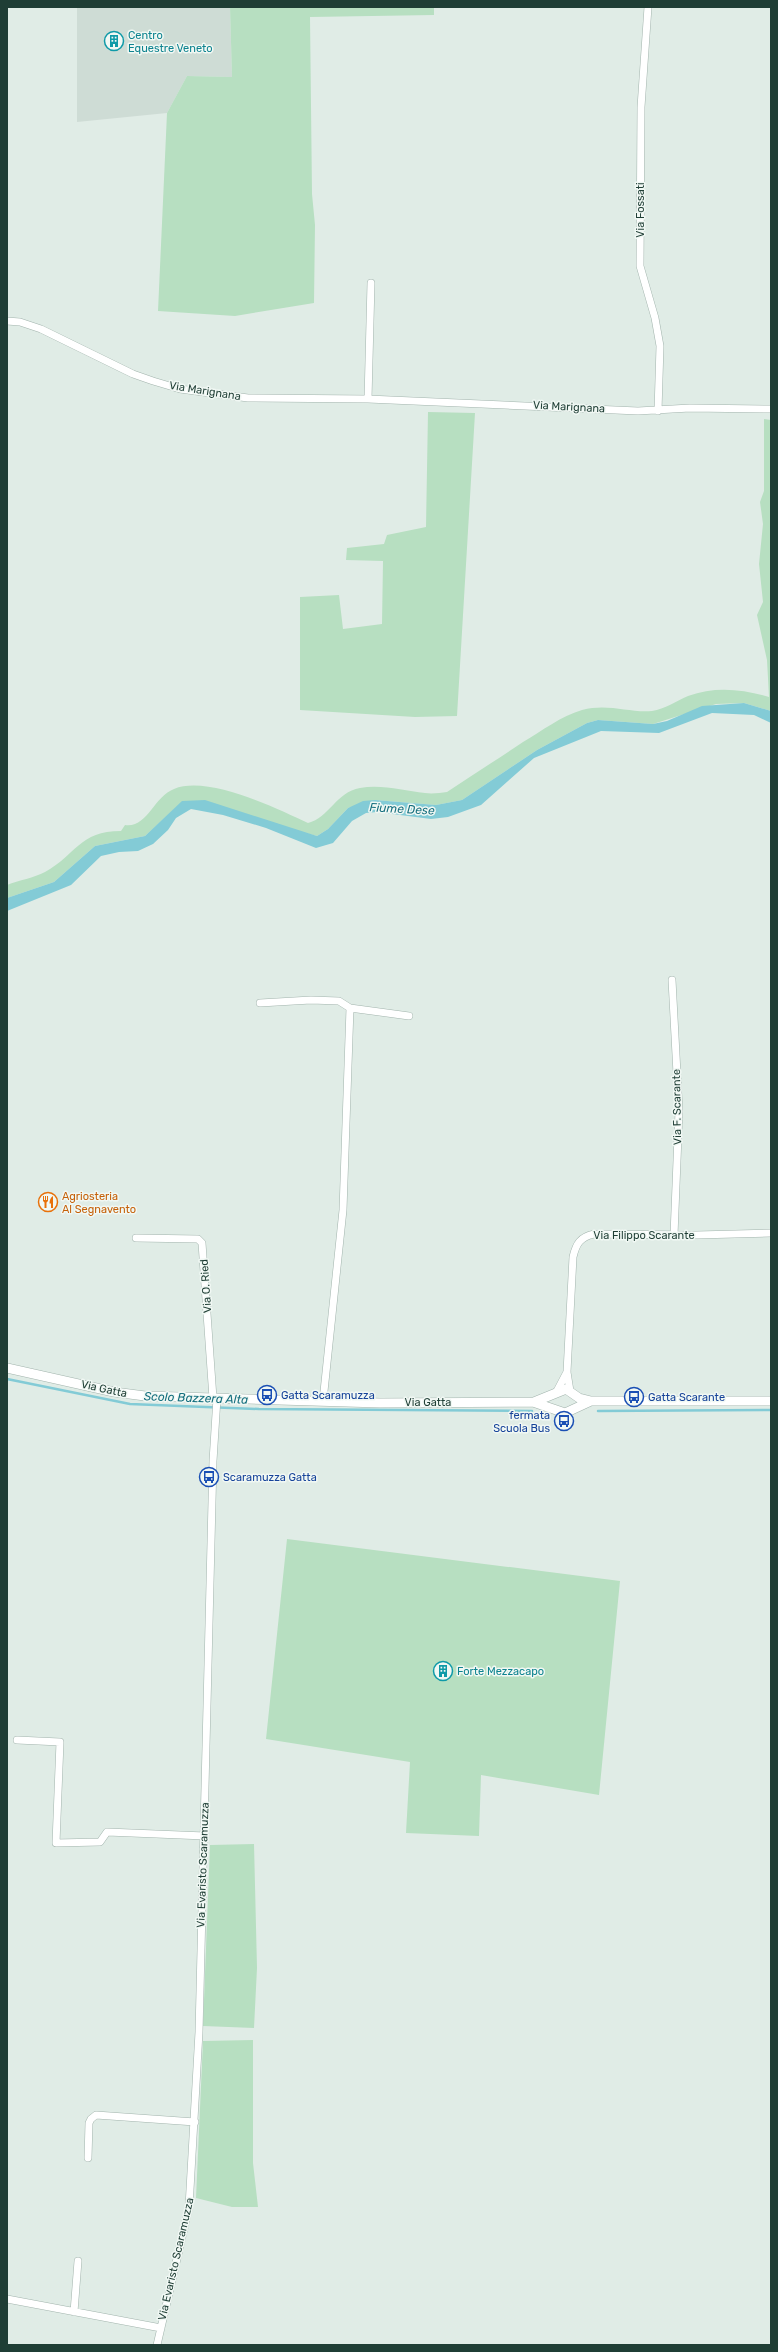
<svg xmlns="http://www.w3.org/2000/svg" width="778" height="2352" font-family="Rubik,sans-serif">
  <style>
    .built { fill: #cedcd5 }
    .green { fill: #b7dfc1 }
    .water { fill: #83cbd6 }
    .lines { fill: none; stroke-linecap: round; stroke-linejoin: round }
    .stream { stroke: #83cbd6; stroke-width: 2.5 }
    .minor-casing { stroke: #a2b4ad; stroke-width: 8 }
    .tertiary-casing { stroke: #a2b4ad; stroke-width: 10 }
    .minor { stroke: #fff; stroke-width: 7 }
    .tertiary { stroke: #fff; stroke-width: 9 }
    .labels { text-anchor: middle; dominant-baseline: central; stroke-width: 3; stroke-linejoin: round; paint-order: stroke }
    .culture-label { font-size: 11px; fill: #0d838f; stroke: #f1f8f4; text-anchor: start }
    .street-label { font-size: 11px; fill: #1f3e35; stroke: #f1f8f4 }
    .food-label { font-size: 11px; fill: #c56008; stroke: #f1f8f4; text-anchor: start }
    .transit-label { font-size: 11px; fill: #164399; stroke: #f1f8f4; text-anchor: start }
    .water-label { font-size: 12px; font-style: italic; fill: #156f7e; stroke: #f1f8f4 }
  </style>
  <rect width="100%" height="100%" fill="#e0ece6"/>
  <path class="built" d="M77 7H230L232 77 187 76 167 113 77 122Z"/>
  <path class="green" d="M230 7H434V15L310 17 312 194 315 225 314 303 235 316 158 311 167 113 187 76 232 77Z
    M428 412 475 413 457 716 415 717 300 710V597L339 595 343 629 382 624 383 561 346 560 347 548 384 544 387 535 426 527Z
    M764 419 771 420V711L744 703 716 704 653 724 598 720 587 723 537 750 462 800 436 805 375 800 348 808 328 829 317 836 183 801 145 836 95 846 54 882 7 898V885C19 880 34 878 45 872 76 855 79 831 121 831L125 825C148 828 153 797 174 789 208 775 276 808 308 823 329 818 336 792 360 788 382 784 404 791 425 793 432 794 440 793 447 792 472 775 498 759 523 742 542 731 561 716 582 710 608 703 629 713 652 711 665 709 676 701 688 696 715 686 742 689 769 697L767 660 757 615 763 602 759 564 763 524 760 502 764 491Z
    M287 1539 620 1581 599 1795 481 1775 479 1836 406 1833 410 1762 266 1739Z
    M254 1844 257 1968 254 2028 203 2026 210 1845Z
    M253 2040V2163L258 2207H232L196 2198 203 2041Z"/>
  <path class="water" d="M744 703 771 711V723L754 715 712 713 659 733 601 731 534 758 481 805 448 817 431 819 377 812 366 813 352 821 333 843 316 848 266 828 223 815 191 809 176 818 168 830 153 844 138 851 119 852 101 856 71 885 7 911V898L54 882 95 846 145 836 182 801 205 800 317 836 328 829 348 808 363 801 375 800 436 805 462 800 537 750 587 723 598 720 653 724 667 721 702 706Z"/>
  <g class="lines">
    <path class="stream" d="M7 1379 130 1404 259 1409 532 1411
      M598 1411 771 1410"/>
    <g class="minor-casing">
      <path id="minor" d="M648 7 641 107 640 266 655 318 660 346 658 411
        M7 321 20 322 41 329 133 374 153 381 180 389 248 398 368 399 638 411 690 408 771 409
        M368 399 371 283
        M672 980 679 1111 674 1235
        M260 1003 311 1000 339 1001 350 1008 409 1016
        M136 1238 198 1239 202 1243 213 1398
        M557 1391 567 1372
        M570 1391 567 1372 573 1257C576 1244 580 1237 594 1234L697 1235 771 1233
        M323 1401 343 1210 350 1008
        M17 1740 60 1742 56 1843 100 1842 107 1832 205 1836
        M88 2158 89 2123 91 2119 96 2115 195 2122
        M7 2299 161 2328
        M74 2312 78 2261
        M157 2345 189 2207 199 2032 213 1461 217 1398"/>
    </g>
    <g class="tertiary-casing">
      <path id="tertiary" d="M7 1368 114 1392 145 1396 380 1403 533 1402 565 1413 591 1401
        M534 1402 566 1389 579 1398 591 1401H771"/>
    </g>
    <use href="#minor" class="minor"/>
    <use href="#tertiary" class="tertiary"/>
  </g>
  <defs>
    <g id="building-ring" transform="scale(1)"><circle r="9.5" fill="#f1f8f4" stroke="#0f9aa8" stroke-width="1.5"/><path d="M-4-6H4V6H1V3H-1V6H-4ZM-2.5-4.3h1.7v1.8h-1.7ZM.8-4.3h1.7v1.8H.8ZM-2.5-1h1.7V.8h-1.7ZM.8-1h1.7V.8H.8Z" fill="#0f9aa8"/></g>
    <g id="restaurant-ring" transform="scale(1)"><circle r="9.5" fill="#f1f8f4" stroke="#e8710a" stroke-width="1.5"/><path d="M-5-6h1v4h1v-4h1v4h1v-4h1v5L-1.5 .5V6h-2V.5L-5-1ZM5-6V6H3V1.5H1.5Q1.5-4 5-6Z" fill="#e8710a"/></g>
    <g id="bus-ring" transform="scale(1)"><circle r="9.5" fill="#f1f8f4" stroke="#1a4fb4" stroke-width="1.5"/><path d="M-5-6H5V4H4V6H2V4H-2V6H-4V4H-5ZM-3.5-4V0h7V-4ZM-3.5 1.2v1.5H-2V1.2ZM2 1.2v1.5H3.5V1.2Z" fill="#1a4fb4"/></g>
  </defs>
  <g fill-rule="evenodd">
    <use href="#building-ring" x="114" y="41"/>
    <use href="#restaurant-ring" x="48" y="1202"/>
    <use href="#bus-ring" x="267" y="1395"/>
    <use href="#bus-ring" x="634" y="1397"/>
    <use href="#bus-ring" x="564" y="1421"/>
    <use href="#bus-ring" x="209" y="1477"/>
    <use href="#building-ring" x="443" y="1671"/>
  </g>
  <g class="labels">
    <g class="culture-label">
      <text x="128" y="35">Centro<tspan x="128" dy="13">Equestre Veneto</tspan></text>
      <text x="457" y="1671">Forte Mezzacapo</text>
    </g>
    <g class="street-label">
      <text transform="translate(640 210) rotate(-90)">Via Fossati</text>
      <text transform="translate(205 391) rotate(9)">Via Marignana</text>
      <text transform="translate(569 407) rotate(3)">Via Marignana</text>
      <text transform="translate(677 1107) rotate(-91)">Via F. Scarante</text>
      <text x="644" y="1235">Via Filippo Scarante</text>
      <text transform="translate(206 1286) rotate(-94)">Via O. Ried</text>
      <text transform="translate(104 1389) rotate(12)">Via Gatta</text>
      <text x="428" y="1402">Via Gatta</text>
      <text transform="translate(203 1865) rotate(-88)">Via Evaristo Scaramuzza</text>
      <text transform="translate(176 2259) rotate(-77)">Via Evaristo Scaramuzza</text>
    </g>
    <g class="food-label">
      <text x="62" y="1196">Agriosteria<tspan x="62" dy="13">Al Segnavento</tspan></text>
    </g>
    <g class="transit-label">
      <text x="281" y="1395">Gatta Scaramuzza</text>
      <text x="648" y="1397">Gatta Scarante</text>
      <text x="550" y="1415" text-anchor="end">fermata<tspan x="550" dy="13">Scuola Bus</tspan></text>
      <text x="223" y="1477">Scaramuzza Gatta</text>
    </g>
    <g class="water-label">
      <text transform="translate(402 809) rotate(3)">Fiume Dese</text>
      <text transform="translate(196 1398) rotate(2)">Scolo Bazzera Alta</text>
    </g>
  </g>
  <rect width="778" height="2352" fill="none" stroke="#1f3e35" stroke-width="16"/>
</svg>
